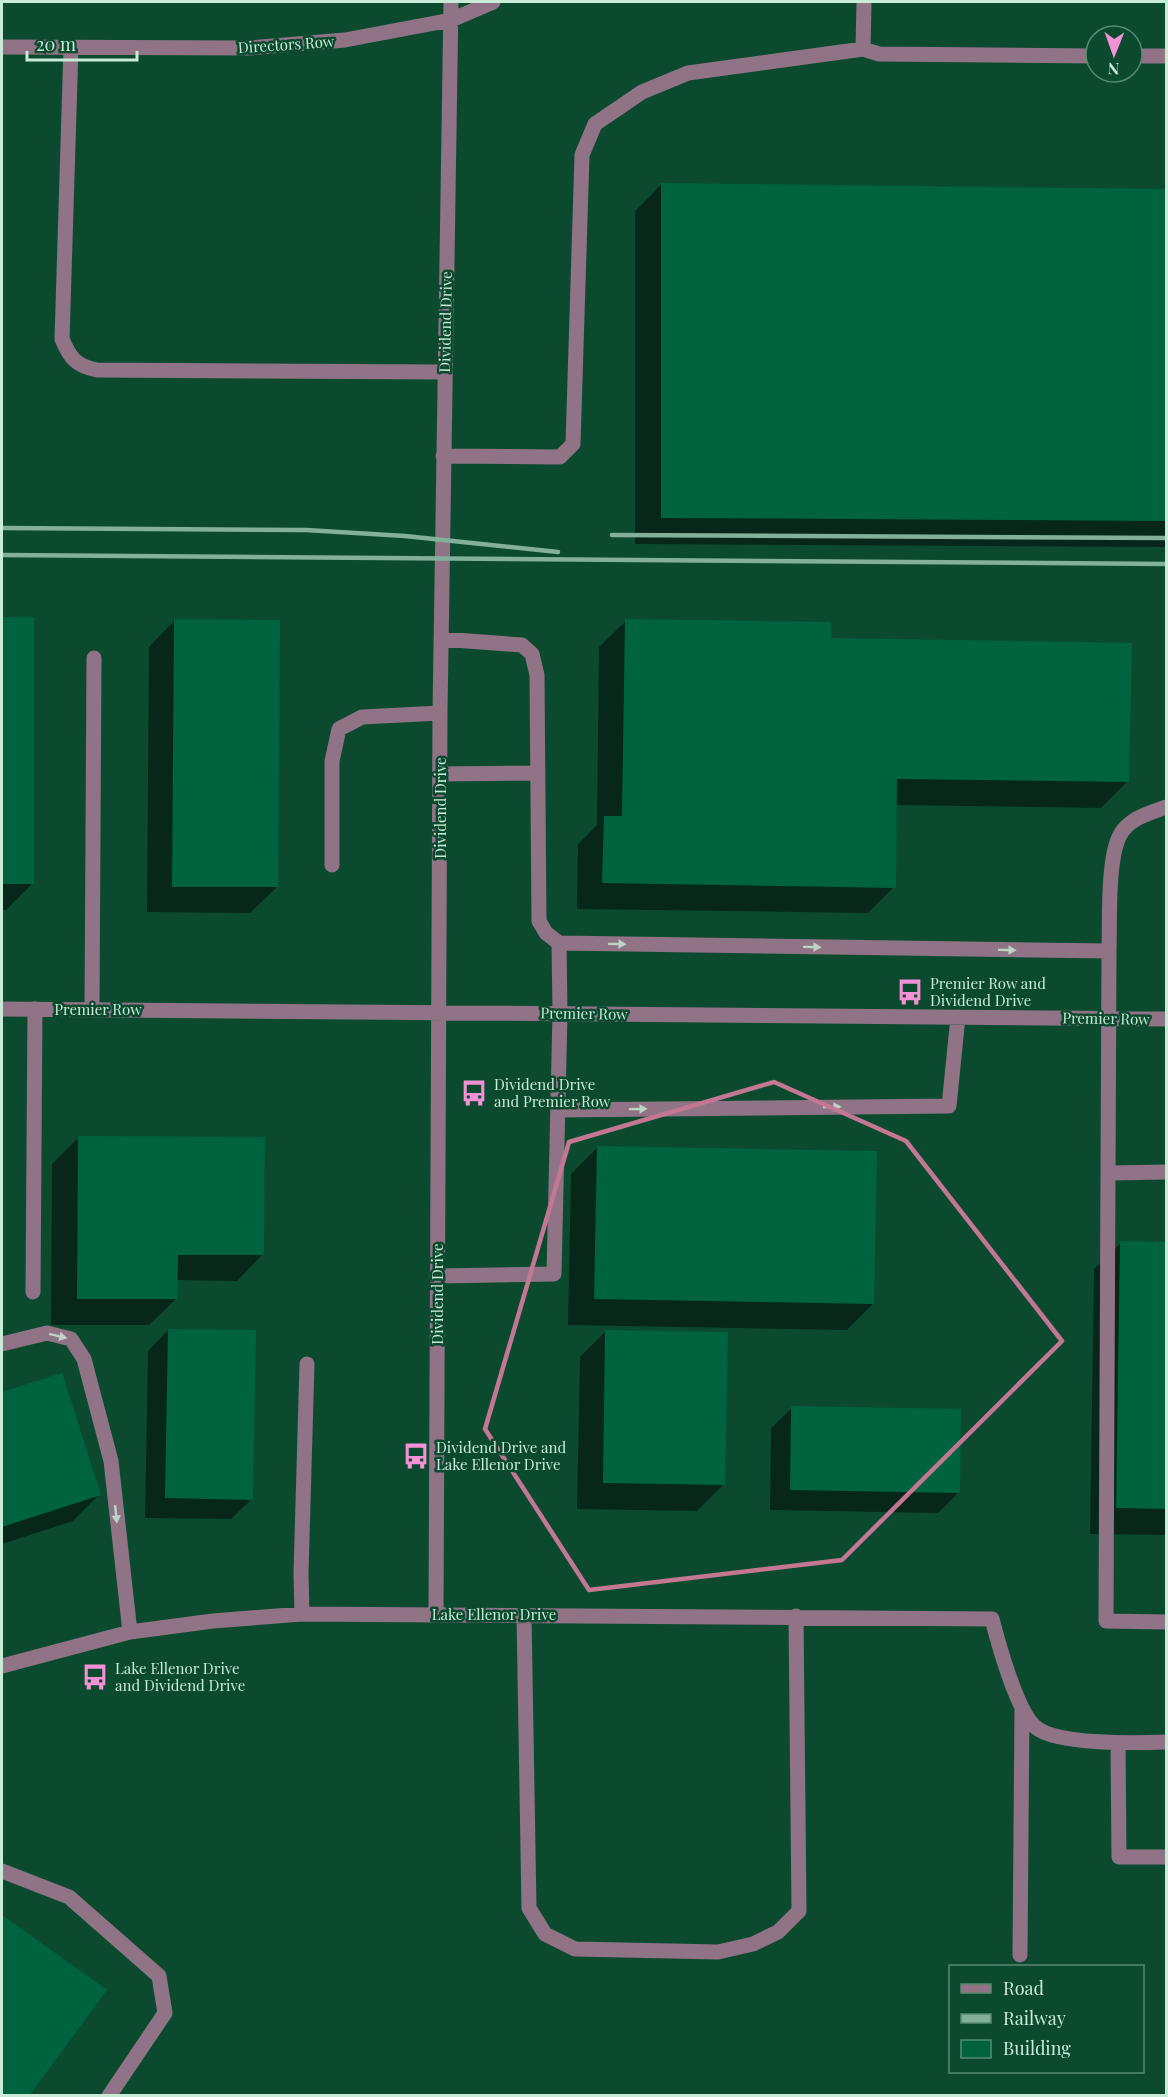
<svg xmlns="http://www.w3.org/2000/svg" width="1168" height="2097" font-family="'Playfair Display',serif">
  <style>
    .shadow { fill: #0007 }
    .building { fill: #006340 }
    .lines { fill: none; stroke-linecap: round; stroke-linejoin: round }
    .minor { stroke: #907385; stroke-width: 15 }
    .rail { stroke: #83b09a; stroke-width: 4.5 }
    .oneway { fill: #bcd3c6 }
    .marked { fill: none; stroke: #c47792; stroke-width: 4.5; stroke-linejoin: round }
    .labels { text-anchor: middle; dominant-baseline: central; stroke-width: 5; stroke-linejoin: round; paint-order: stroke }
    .street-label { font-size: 15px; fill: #c7ebd6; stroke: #0c4a30 }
    .poi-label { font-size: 15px; fill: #c7ebd6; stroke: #0c4a30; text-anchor: start }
  </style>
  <rect width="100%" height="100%" fill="#0c4a30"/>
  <path class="shadow" d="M662 184 1166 190V547L635 544V211Z
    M2 618H33L32 884 6 910H2Z
    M175 620 277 887 250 913 147 912 149 647Z
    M626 621 829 640 1128 781 1101 808 895 805 894 887 868 913 577 909 578 844 597 825 599 647Z
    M78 1138 263 1254 237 1281 176 1280V1299L149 1325H51L52 1164Z
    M597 1148 873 1304 847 1330 568 1325 571 1174Z
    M1121 1243 1166 1244V1535L1090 1534 1094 1269Z
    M168 1330 252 1499 231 1519 145 1518 148 1351Z
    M606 1331 724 1484 697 1511 577 1509 580 1357Z
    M61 1375 99 1495 73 1521 2 1544V1394Z
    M792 1408 958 1493 938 1513 770 1510 771 1428Z
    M2 1916 105 1991 27 2096H2Z"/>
  <path class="building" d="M661 183 1166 189V521L661 518Z
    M2 617H34V884H2Z
    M174 619 280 620 278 887H172Z
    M625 619 831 622V638L1132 643 1129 782 897 779 896 888 602 883 604 816H622Z
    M78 1136 265 1137 264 1255H178L177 1299H77Z
    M597 1146 877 1151 874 1304 594 1299Z
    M1120 1241 1166 1242V1509L1116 1508Z
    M168 1329 256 1330 253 1500 165 1498Z
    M605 1330 728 1332 725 1485 603 1483Z
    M62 1373 101 1495 2 1527V1392Z
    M791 1406 961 1409 960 1493 790 1490Z
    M2 1915 107 1990 29 2096H2Z"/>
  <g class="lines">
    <path class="minor" d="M2 47 249 48 345 40 451 20 493 2
      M71 47 62 339C70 358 76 366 97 370L445 372
      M863 49 864 2
      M1132 56H1166
      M443 456 560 457 573 444 582 155 595 124 642 92 688 73 863 49 879 54 1096 56
      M441 639 522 645 532 654 537 675 539 921 546 933 559 943 1109 951
      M440 774 538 773
      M1166 807C1150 813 1129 818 1120 835 1107 859 1110 923 1109 951L1106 1621 1166 1622
      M332 865V761L339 729 362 717 440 713
      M2 1009 1166 1019
      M92 1009 94 658
      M558 1110 949 1106 958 1017
      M1110 1173 1166 1172
      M437 1276 554 1274 560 1013 559 943
      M33 1292 35 1009
      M2 1344 47 1333 71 1339 84 1359 111 1461 130 1632
      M302 1614 301 1573 307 1364
      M436 1614 440 713 451 2
      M524 1615 529 1908 545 1934 575 1949 718 1952 753 1944 778 1932 799 1911 796 1616
      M2 1666 130 1632 213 1621 302 1614 992 1619C998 1642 1018 1717 1038 1729 1062 1745 1137 1743 1166 1742
      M1118 1743 1119 1857H1166
      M2 1871 69 1897 159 1976 165 2013 109 2096
      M1020 1955 1022 1708"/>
    <path class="rail" d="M2 528 306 530 405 536 558 552
      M612 535 1166 538
      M2 555 1166 564"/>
  </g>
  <defs><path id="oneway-solid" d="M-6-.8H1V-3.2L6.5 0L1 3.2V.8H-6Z" transform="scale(1.5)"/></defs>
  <g class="oneway">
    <use href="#oneway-solid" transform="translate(617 944) rotate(1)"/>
    <use href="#oneway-solid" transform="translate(812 947) rotate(1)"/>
    <use href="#oneway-solid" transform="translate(1007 950) rotate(1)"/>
    <use href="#oneway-solid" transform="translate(832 1107) rotate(-1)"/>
    <use href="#oneway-solid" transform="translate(638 1109) rotate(-1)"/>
    <use href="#oneway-solid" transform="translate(58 1336) rotate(14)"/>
    <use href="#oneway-solid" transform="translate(116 1514) rotate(84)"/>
  </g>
  <path class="marked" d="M774 1082 906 1141 1062 1341 842 1560 589 1590 485 1429 569 1142Z"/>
  <defs>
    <g id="bus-bare" transform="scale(2.07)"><path d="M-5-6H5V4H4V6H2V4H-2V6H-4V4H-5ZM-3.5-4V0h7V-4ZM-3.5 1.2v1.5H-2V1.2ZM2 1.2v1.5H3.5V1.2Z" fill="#f491d4" stroke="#0c4a30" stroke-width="2.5" paint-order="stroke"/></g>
  </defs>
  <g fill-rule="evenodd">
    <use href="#bus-bare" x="910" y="992"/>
    <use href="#bus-bare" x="474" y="1093"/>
    <use href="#bus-bare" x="416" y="1456"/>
    <use href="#bus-bare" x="95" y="1677"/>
  </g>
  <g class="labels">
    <g class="street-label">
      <text transform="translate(286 44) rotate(-4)">Directors Row</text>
      <text transform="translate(445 322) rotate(-89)">Dividend Drive</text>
      <text transform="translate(440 808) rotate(-90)">Dividend Drive</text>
      <text x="98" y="1009">Premier Row</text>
      <text transform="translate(584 1013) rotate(1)">Premier Row</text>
      <text transform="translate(1106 1018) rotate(1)">Premier Row</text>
      <text transform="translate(437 1294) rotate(-90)">Dividend Drive</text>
      <text x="494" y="1614">Lake Ellenor Drive</text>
    </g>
    <g class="poi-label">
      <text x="930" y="983">Premier Row and<tspan x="930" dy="17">Dividend Drive</tspan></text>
      <text x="494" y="1084">Dividend Drive<tspan x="494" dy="17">and Premier Row</tspan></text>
      <text x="436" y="1447">Dividend Drive and<tspan x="436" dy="17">Lake Ellenor Drive</tspan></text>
      <text x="115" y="1668">Lake Ellenor Drive<tspan x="115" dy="17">and Dividend Drive</tspan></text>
    </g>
  </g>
  <rect width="1168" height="2097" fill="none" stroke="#c7ebd6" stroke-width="6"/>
  <rect x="949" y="1965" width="195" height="108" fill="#0c4a30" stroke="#578a72" stroke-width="1.5"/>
  <rect x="961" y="1984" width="30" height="9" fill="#907385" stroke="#578a72" stroke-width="1.5"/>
  <text x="1003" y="1995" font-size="18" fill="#c7ebd6">Road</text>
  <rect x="961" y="2014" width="30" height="9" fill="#83b09a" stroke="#578a72" stroke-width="1.5"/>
  <text x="1003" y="2025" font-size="18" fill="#c7ebd6">Railway</text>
  <rect x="961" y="2040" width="30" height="18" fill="#006340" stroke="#578a72" stroke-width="1.5"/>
  <text x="1003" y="2055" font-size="18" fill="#c7ebd6">Building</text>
  <g transform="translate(1114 54) rotate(181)"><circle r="28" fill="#0c4a30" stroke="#578a72" stroke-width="1.5"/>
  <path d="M0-4.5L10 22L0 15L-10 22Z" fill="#f491d4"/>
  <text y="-9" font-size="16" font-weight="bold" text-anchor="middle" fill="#c7ebd6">N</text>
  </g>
  <path d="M27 51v9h110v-9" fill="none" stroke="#c7ebd6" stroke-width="3"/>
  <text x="36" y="51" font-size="18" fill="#c7ebd6" stroke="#0c4a30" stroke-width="4.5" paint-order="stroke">20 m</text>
</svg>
